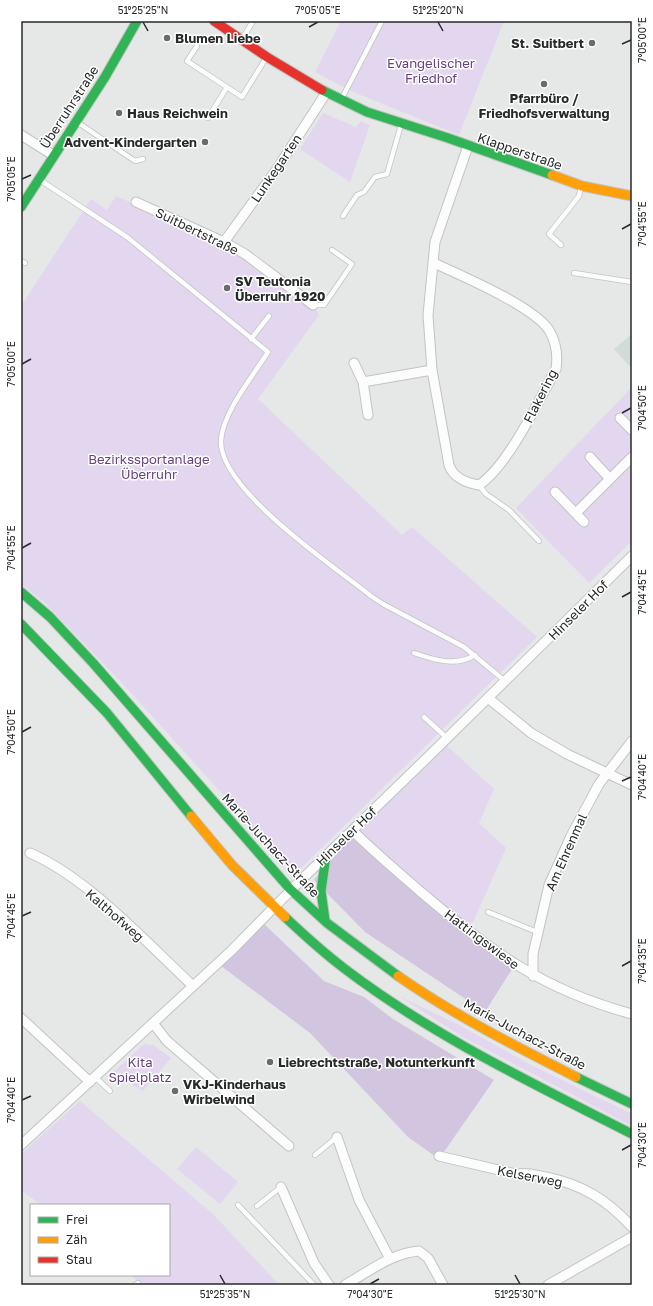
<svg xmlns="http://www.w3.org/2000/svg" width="653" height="1306" font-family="'Golos Text',sans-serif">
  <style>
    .built { fill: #d1dbd9 }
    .green { fill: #e3d6ef }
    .forest { fill: #d2c5e0 }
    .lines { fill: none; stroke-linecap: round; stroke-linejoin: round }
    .lane-casing { stroke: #c1c4c3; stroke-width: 6 }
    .street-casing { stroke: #c1c4c3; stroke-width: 11 }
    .fast-casing { stroke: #c1c4c3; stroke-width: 11 }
    .slow-casing { stroke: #c1c4c3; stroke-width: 11 }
    .jam-casing { stroke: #c1c4c3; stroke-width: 11 }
    .lane { stroke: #fbfcfb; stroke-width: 4.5 }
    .street { stroke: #fbfcfb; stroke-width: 9 }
    .fast { stroke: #30b455; stroke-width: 9 }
    .slow { stroke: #ff9f0a; stroke-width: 9 }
    .jam { stroke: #e5322d; stroke-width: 9 }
    .ticks { fill: none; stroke: #282a2a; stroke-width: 1.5 }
    .poi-dot { fill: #6a6c6c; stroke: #fff; stroke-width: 1.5 }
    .labels { text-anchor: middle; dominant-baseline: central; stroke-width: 3; stroke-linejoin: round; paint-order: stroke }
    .poi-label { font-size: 13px; font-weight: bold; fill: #282a2a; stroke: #fff; text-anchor: start }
    .park-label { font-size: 13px; fill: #64427f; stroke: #fff }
    .street-label { font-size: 13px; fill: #282a2a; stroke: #fff }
    .neatline { fill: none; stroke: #282a2a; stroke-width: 1.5 }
    .ticks-label { font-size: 10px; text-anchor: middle; fill: #282a2a }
  </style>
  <rect width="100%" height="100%" fill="#e5e8e7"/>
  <path class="built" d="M632 334V369L614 349Z"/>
  <path class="green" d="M341 21H504L459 135 351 91 315 72Z
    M323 113 356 127 361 121 370 125 350 182 300 149Z
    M116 196 222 243 315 307 319 315 258 399 402 535 412 527 537 637 295 874 122 683 43 601 21 584V306L91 199 107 210Z
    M632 387V541L589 583 516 508Z
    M444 743 494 789 479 823 506 848 473 922 468 930 356 832Z
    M399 996 457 1024 531 1065 632 1114V1126L461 1036Z
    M144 1044 153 1045 171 1058 143 1091 112 1073Z
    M80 1101 213 1214 279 1285H142L131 1275H169V1205H41L21 1190V1154Z
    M196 1147 238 1182 220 1204 177 1169Z"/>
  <path class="forest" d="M354 834 514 966 485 1012 365 932 314 880Z
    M264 924 324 981 364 997 393 1019 494 1080 439 1159 408 1137 310 1033 221 966Z"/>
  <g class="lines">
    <g class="lane-casing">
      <path id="lane" d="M243 38 253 21
        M197 46 187 61 242 97 266 58
        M342 98 382 21
        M208 118 227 87
        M77 122 135 161 143 159
        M40 180 127 237 268 352C253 376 223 412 221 440 218 489 335 567 371 596L383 604 464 647 505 681
        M343 216 357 195 364 192 375 177 387 174 401 125
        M561 245 549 234 579 196 581 187
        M21 261 25 263
        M574 273 632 282
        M313 305H324L352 264 332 250
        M251 339 269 316
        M479 485 486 494 509 510 539 541
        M414 653C434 660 456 667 475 655
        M424 717 447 738
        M488 912 537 932
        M95 1077 110 1091
        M315 1155 337 1137
        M238 1205 314 1285
        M257 1206 281 1187
        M135 1285 138 1283"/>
    </g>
    <g class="street-casing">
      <path id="street" d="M21 135 53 155
        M136 202 224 242 245 254 313 305
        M224 242 277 169 326 93
        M434 263C462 276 533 306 549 330 556 342 558 356 556 369 539 400 508 466 479 485 466 483 453 477 449 465L432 370 428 315 435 242 468 146
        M354 363 363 382
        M368 415 363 382 432 370
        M620 418 632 430
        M590 457 610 479
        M555 492 584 522
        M576 513 632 457
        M488 698 531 733 567 754 632 785
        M353 831C374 852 398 872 421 892 490 951 543 990 632 1014
        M30 853C88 878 147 943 193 986
        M533 976V954L549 885 571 836 599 784 632 741
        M21 1018 90 1082
        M153 1023 167 1041 289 1146
        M337 1137 359 1200 390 1259
        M21 1145 231 951 300 881 432 753 632 556
        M439 1156 516 1174C527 1172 536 1175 546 1177 583 1185 606 1199 632 1227
        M281 1187 314 1263 329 1285
        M345 1285C368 1272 392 1253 419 1251L428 1258 443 1285
        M548 1285 632 1237"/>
    </g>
    <g class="fast-casing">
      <path id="fast" d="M322 90 367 112 448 138 552 175
        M21 207 105 77 137 21
        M21 592 50 617 93 663 290 889 327 923 398 976
        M21 624 107 713 191 816
        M285 917C304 935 324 953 345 969 433 1036 534 1084 632 1134
        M325 920 321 891 326 856
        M576 1077 632 1104"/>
    </g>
    <g class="slow-casing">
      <path id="slow" d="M552 175 582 186 632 196
        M191 816 232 865 285 917
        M398 976C454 1015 515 1046 576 1077"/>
    </g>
    <g class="jam-casing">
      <path id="jam" d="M214 21 267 57 322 90"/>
    </g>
    <use href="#lane" class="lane"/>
    <use href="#street" class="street"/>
    <use href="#fast" class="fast"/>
    <use href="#slow" class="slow"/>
    <use href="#jam" class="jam"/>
  </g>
  <path class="ticks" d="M143 22 148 31M438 22 443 31M309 27 318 22M622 44 631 40M22 179 31 175M622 229 631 224M22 364 31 359M622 413 631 408M22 548 31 543M622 597 631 592M22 732 31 727M622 781 631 777M22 916 31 912M622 966 631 961M22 1100 31 1096M622 1150 631 1145M220 1275 225 1284M515 1275 520 1284M370 1284 379 1279"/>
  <g class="poi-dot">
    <circle cx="167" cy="38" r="4"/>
    <circle cx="592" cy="43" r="4"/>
    <circle cx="544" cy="84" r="4"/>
    <circle cx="119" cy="113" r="4"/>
    <circle cx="205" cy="142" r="4"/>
    <circle cx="227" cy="288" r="4"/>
    <circle cx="270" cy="1062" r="4"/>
    <circle cx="175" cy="1091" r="4"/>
  </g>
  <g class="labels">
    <g class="poi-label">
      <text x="175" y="38">Blumen Liebe</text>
      <text x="584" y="43" text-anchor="end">St. Suitbert</text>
      <text x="544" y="98" text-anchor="middle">Pfarrbüro /<tspan x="544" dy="15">Friedhofsverwaltung</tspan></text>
      <text x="127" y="113">Haus Reichwein</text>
      <text x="197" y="142" text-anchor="end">Advent-Kindergarten</text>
      <text x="235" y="281">SV Teutonia<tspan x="235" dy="15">Überruhr 1920</tspan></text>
      <text x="278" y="1062">Liebrechtstraße, Notunterkunft</text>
      <text x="183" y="1084">VKJ-Kinderhaus<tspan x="183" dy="15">Wirbelwind</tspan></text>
    </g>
    <g class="park-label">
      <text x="431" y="63">Evangelischer<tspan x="431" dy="15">Friedhof</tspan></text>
      <text x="149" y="459">Bezirkssportanlage<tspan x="149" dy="15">Überruhr</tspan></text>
      <text x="140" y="1062">Kita<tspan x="140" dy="15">Spielplatz</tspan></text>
    </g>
    <g class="street-label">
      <text transform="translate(69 107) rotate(-57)">Überruhrstraße</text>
      <text transform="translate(520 151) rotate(19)">Klapperstraße</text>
      <text transform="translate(276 168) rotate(-56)">Lunkegarten</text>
      <text transform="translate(197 231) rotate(26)">Suitbertstraße</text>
      <text transform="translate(540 396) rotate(-63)">Flakering</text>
      <text transform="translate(578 610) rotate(-45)">Hinseler Hof</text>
      <text transform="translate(346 836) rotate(-44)">Hinseler Hof</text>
      <text transform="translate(271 845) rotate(47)">Marie-Juchacz-Straße</text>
      <text transform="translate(566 852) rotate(-66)">Am Ehrenmal</text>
      <text transform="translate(115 915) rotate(41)">Kalthofweg</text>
      <text transform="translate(482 939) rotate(37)">Hattingswiese</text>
      <text transform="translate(525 1034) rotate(28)">Marie-Juchacz-Straße</text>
      <text transform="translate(530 1176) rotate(11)">Kelserweg</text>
    </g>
  </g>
  <rect width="653" height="1306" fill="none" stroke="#ffffff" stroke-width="44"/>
  <rect x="30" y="1204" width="140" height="72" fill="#ffffff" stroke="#a9aaaa"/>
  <rect x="38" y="1217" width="20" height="6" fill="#30b455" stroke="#a9aaaa"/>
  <text x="66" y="1224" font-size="12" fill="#282a2a">Frei</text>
  <rect x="38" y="1237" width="20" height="6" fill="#ff9f0a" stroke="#a9aaaa"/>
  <text x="66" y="1244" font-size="12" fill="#282a2a">Zäh</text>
  <rect x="38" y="1257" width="20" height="6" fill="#e5322d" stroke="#a9aaaa"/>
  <text x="66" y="1264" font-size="12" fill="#282a2a">Stau</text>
  <rect x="22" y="22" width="609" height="1262" class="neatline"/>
  <g class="ticks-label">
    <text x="143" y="14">51°25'25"N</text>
    <text x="318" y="14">7°05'05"E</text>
    <text x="438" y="14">51°25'20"N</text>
    <text transform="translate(642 40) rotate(-90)" y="4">7°05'00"E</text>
    <text transform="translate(11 179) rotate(-90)" y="4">7°05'05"E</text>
    <text transform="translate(642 224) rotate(-90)" y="4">7°04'55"E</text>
    <text transform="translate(11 364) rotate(-90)" y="4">7°05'00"E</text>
    <text transform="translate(642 408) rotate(-90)" y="4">7°04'50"E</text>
    <text transform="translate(11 548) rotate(-90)" y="4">7°04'55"E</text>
    <text transform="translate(642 592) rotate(-90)" y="4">7°04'45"E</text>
    <text transform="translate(11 732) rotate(-90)" y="4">7°04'50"E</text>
    <text transform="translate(642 777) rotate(-90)" y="4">7°04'40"E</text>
    <text transform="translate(11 916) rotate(-90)" y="4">7°04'45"E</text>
    <text transform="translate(642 961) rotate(-90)" y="4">7°04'35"E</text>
    <text transform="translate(11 1100) rotate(-90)" y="4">7°04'40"E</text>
    <text transform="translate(642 1145) rotate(-90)" y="4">7°04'30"E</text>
    <text x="225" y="1298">51°25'35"N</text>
    <text x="370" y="1298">7°04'30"E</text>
    <text x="520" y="1298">51°25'30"N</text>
  </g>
</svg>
